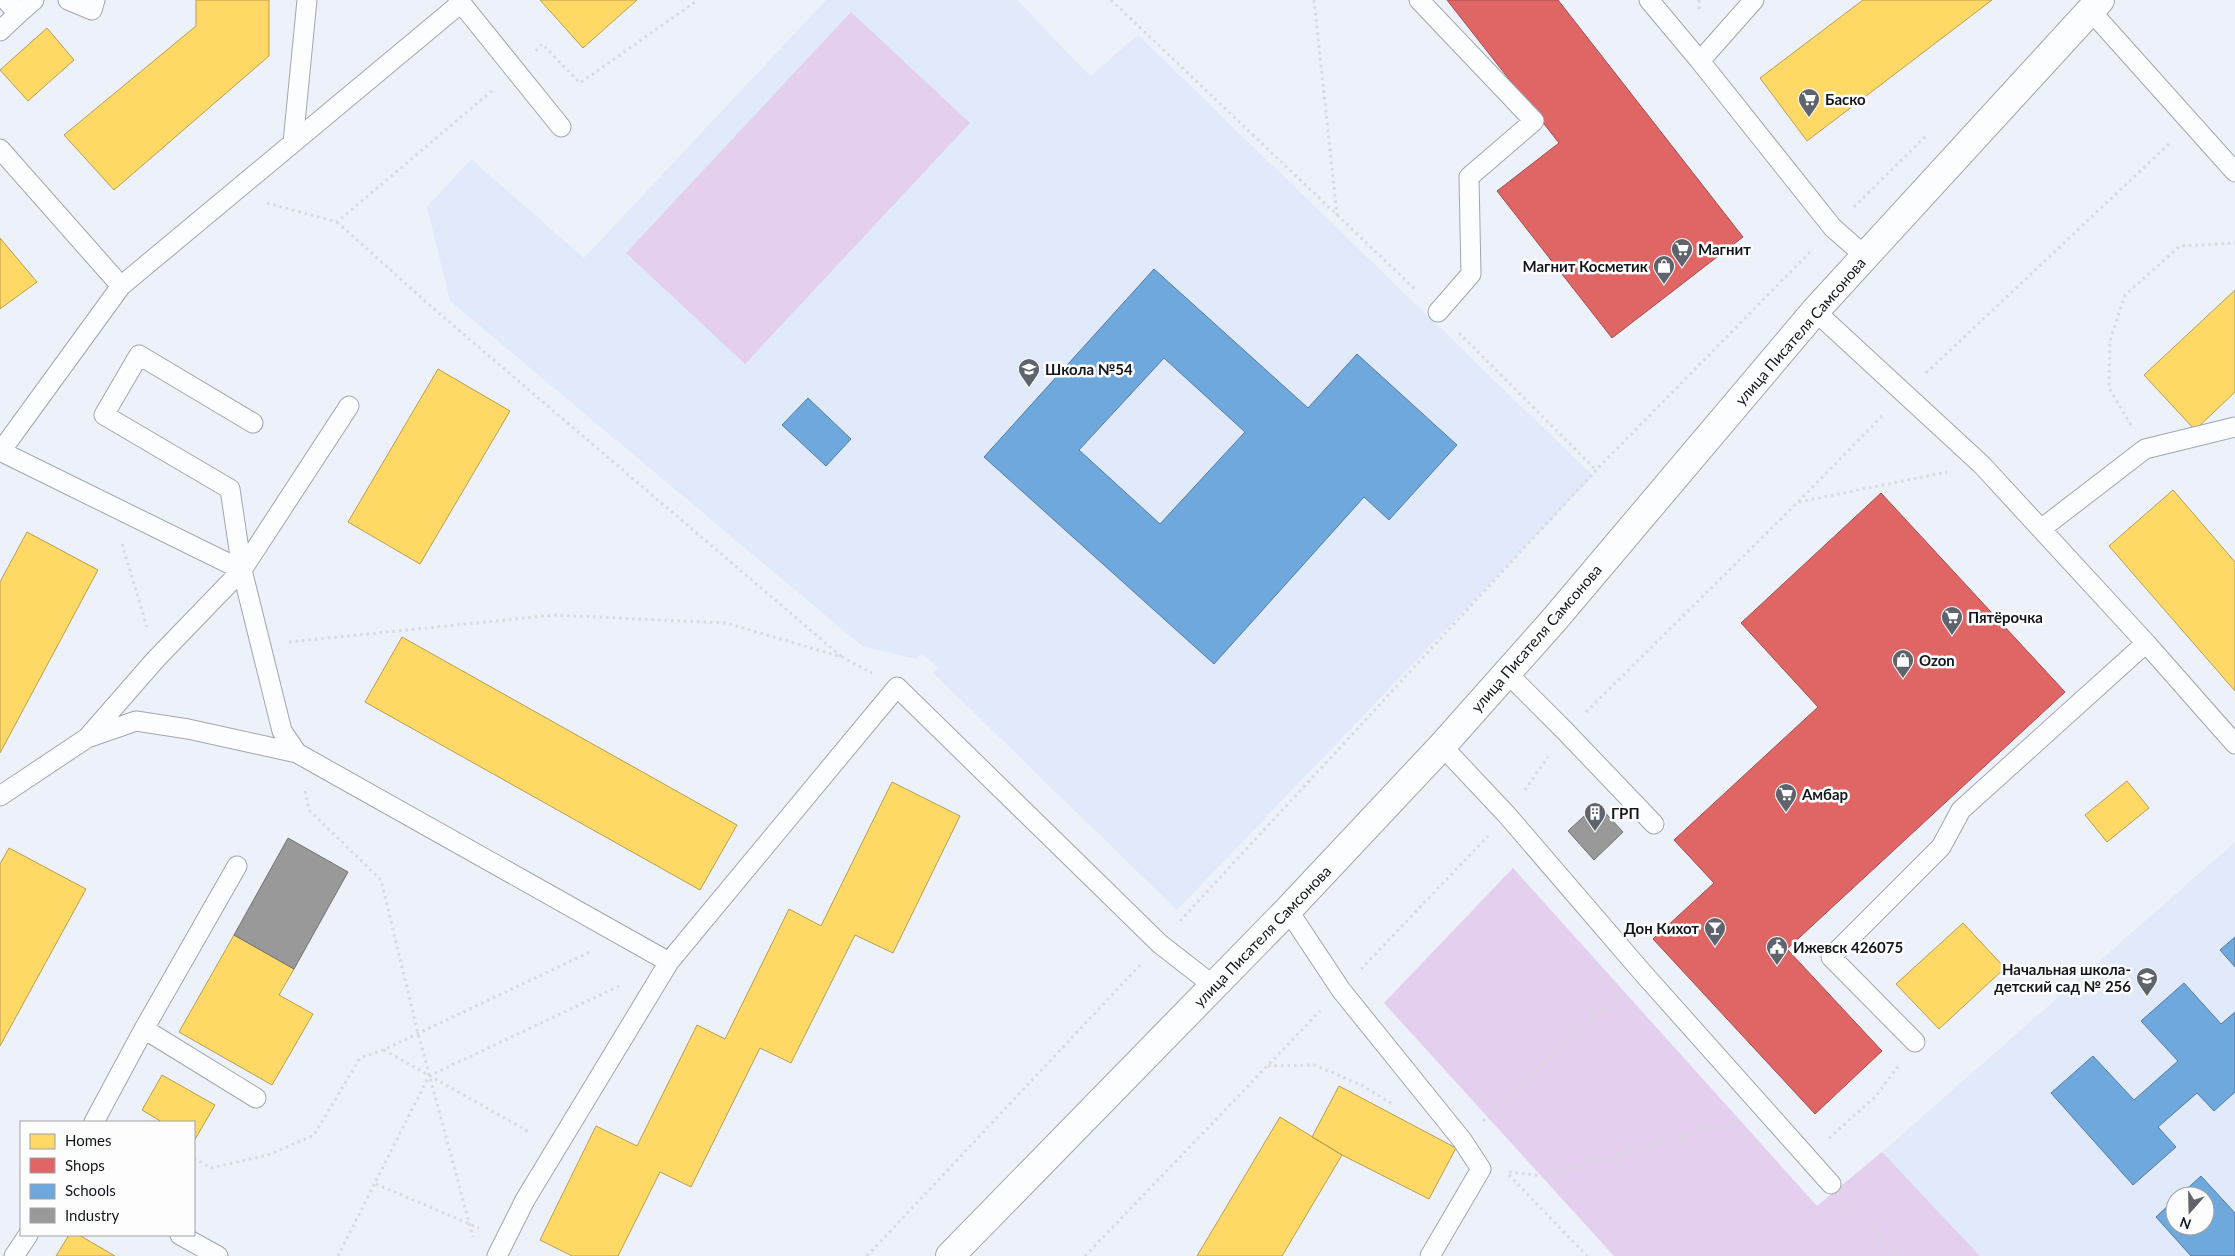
<svg xmlns="http://www.w3.org/2000/svg" width="2235" height="1256" font-family="Lato,sans-serif">
  <style>
    .built { fill: #e1eafb; fill-rule: evenodd }
    .green { fill: #e4cfee }
    .homes { fill: #ffd966; stroke: #b89e50 }
    .shops { fill: #e06666; stroke: #a24e50 }
    .schools { fill: #6fa8dc; stroke: #537ca3; fill-rule: evenodd }
    .industry { fill: #999; stroke: #707274 }
    .lines { fill: none; stroke-linecap: round; stroke-linejoin: round }
    .service-casing { stroke: #a2a6ae; stroke-width: 21 }
    .minor-casing { stroke: #a2a6ae; stroke-width: 30 }
    .path { stroke: #d9dadd; stroke-width: 3; stroke-dasharray: 2.5 4; stroke-linecap: butt }
    .service { stroke: #fcfdfe; stroke-width: 19 }
    .minor { stroke: #fcfdfe; stroke-width: 28 }
    .labels { text-anchor: middle; dominant-baseline: central; stroke-width: 5; stroke-linejoin: round; paint-order: stroke }
    .poi-label { font-size: 15px; font-weight: bold; fill: #12161e; stroke: #fdfdfd; text-anchor: start }
    .street-label { font-size: 15px; fill: #12161e; stroke: #fdfdfd }
  </style>
  <rect width="100%" height="100%" fill="#edf1f9"/>
  <path class="built" d="M826 0H1017L1090 76 1138 35 1593 476 1177 910 933 673 938 668 922 653 916 659 862 646 450 301 427 207 471 159 584 258Z
    M2235 842V1256H1980L1882 1152ZM2175 1196H2205V1226H2175Z"/>
  <path class="green" d="M851 12 970 123 745 364 626 253Z
    M1513 868 1817 1206 1882 1152 1980 1256H1614L1384 1003Z"/>
  <path class="homes" d="M196 0H269V56L114 190 64 135 196 26Z
    M540 0H637L583 48Z
    M1863 0H1992L1807 141 1760 78Z
    M47 28 74 60 28 101 0 70Z
    M0 238 37 282 0 309Z
    M2235 290V392L2195 430 2144 375Z
    M438 369 510 411 420 564 348 522Z
    M2173 490 2235 562V691L2109 546Z
    M27 532 98 570 0 753V582Z
    M402 637 737 825 700 890 365 702Z
    M2127 781 2149 808 2107 842 2085 815Z
    M892 782 960 816 893 953 855 935 791 1063 760 1048 691 1187 660 1172 618 1256H572L540 1240 596 1126 637 1146 697 1025 725 1039 789 909 821 926Z
    M9 848 86 889 0 1046V864Z
    M1963 923 2005 968 1939 1029 1896 984Z
    M234 935 294 969 279 995 313 1014 272 1085 179 1032Z
    M162 1075 215 1105 194 1141V1122H162L142 1110Z
    M1339 1086 1456 1148 1429 1199 1342 1155 1312 1137Z
    M1280 1117 1342 1155 1282 1256H1197Z
    M69 1235H79L115 1256H56Z"/>
  <path class="shops" d="M1447 0H1558L1743 237 1612 338 1497 191 1559 143Z
    M1881 493 2065 692 1787 949 1882 1051 1815 1114 1653 939 1714 883 1674 840 1818 707 1741 623Z"/>
  <path class="schools" d="M1154 269 1308 408 1357 354 1457 445 1389 520 1364 497 1214 664 984 457ZM1164 358 1245 432 1160 524 1079 450Z
    M808 398 851 439 826 466 782 425Z
    M2235 937V967L2220 950Z
    M2184 983 2221 1024 2235 1012V1092L2214 1111 2197 1093 2158 1127 2176 1147 2133 1185 2051 1093 2093 1056 2134 1100 2178 1061 2141 1021Z
    M2201 1176 2235 1213V1256H2191L2156 1217 2175 1199V1226H2205V1196H2179Z"/>
  <path class="industry" d="M1597 804 1623 832 1594 860 1568 831Z
    M288 838 348 872 294 969 234 935Z"/>
  <g class="lines">
    <g class="service-casing">
      <path id="service" d="M6 0 18 14 34 0
        M68 0 92 10 95 0
        M1419 0 1534 121 1469 177 1471 274 1438 312
        M1649 0 1700 61
        M1754 0 1700 61 1833 228 1865 256
        M461 3 561 127
        M2090 10 2235 172
        M0 31 18 14
        M293 143 307 0
        M0 149 121 286
        M1815 311 1982 465 2146 643 2235 744
        M0 451 242 570
        M1 451 121 286 461 3 458 0
        M2041 529 2145 449 2235 427
        M242 570 230 489 104 415 139 355 253 423
        M1507 673 1566 732 1654 824
        M87 738 156 659 242 570
        M1442 746 1507 815 1642 972 1831 1184
        M297 753 282 731 242 570 349 406
        M0 796 87 738 136 721 188 729 297 753 669 962
        M237 866 144 1029 256 1098
        M1288 910 1341 990 1462 1140 1481 1169 1430 1256
        M1915 1042 1831 957 1941 847 1961 810 2146 643
        M94 1122 144 1029
        M180 1235 218 1256
        M14 1256 28 1235
        M497 1256 525 1200 669 962 897 687 1160 944 1214 986"/>
    </g>
    <g class="minor-casing">
      <path id="minor" d="M950 1256 1288 910 1442 746 1554 620 1815 311 2100 0"/>
    </g>
    <path class="path" d="M1111 0 1417 291
      M1314 0 1337 215
      M1699 0V12
      M536 51 542 44 580 83 698 0
      M267 203 337 222 494 89
      M1854 207 1928 134
      M337 222 434 309 842 657
      M1459 333 1596 470
      M1926 373 2171 142
      M2131 425 2109 388 2110 341 2125 295 2180 246 2235 243
      M1799 502 1947 472
      M122 544 147 627
      M289 642 554 615 726 623 842 657 872 673
      M1586 712 1798 502 1884 414
      M1525 790 1548 757
      M305 791 309 810 381 880 418 1033 473 1237
      M1180 921 1596 470 1813 249
      M1361 969 1488 836
      M384 1050 531 1133
      M1268 1066 1315 1065 1363 1086 1394 1105
      M1483 1121 1621 992
      M1829 1138 1876 1096 1899 1065
      M194 1158 211 1168 268 1155 314 1135 360 1058 383 1050 590 952
      M1509 1172 1543 1176 1737 1121
      M1509 1175 1587 1256
      M376 1184 479 1228
      M1850 1204 1899 1256
      M338 1256 429 1076 619 986
      M867 1256 1140 965
      M1085 1256 1320 1011"/>
    <use href="#service" class="service"/>
    <use href="#minor" class="minor"/>
  </g>
  <defs>
    <g id="supermarket-pin" transform="scale(1.125)"><path d="M0 17L-7.5 6A9.5 9.5 0 1 1 7.5 6Z" fill="#5f636b" stroke="#fdfdfd"/><path d="M-6-5.5h2.5l.6 2H6L4.5 2H-2.5L-4.4-4H-6ZM-1.5 3.2a1.3 1.3 0 1 0 .1 0ZM3 3.2a1.3 1.3 0 1 0 .1 0Z" fill="#fff"/></g>
    <g id="shop-pin" transform="scale(1.125)"><path d="M0 17L-7.5 6A9.5 9.5 0 1 1 7.5 6Z" fill="#5f636b" stroke="#fdfdfd"/><path d="M-5-2.5h2.3a2.7 3.5 0 0 1 5.4 0H5L5.5 6h-11ZM-1.5-2.5h3a1.5 2.3 0 0 0-3 0Z" fill="#fff"/></g>
    <g id="school-pin" transform="scale(1.125)"><path d="M0 17L-7.5 6A9.5 9.5 0 1 1 7.5 6Z" fill="#5f636b" stroke="#fdfdfd"/><path d="M0-5L7-2L0 1L-7-2ZM-4 1L0 2.5L4 1V4Q0 6-4 4Z" fill="#fff"/></g>
    <g id="building-pin" transform="scale(1.125)"><path d="M0 17L-7.5 6A9.5 9.5 0 1 1 7.5 6Z" fill="#5f636b" stroke="#fdfdfd"/><path d="M-4-6H4V6H1V3H-1V6H-4ZM-2.5-4.3h1.7v1.8h-1.7ZM.8-4.3h1.7v1.8H.8ZM-2.5-1h1.7V.8h-1.7ZM.8-1h1.7V.8H.8Z" fill="#fff"/></g>
    <g id="bar-pin" transform="scale(1.125)"><path d="M0 17L-7.5 6A9.5 9.5 0 1 1 7.5 6Z" fill="#5f636b" stroke="#fdfdfd"/><path d="M-6-5H6L.8 .8V4.5H3.5V6h-7V4.5H-.8V.8Z" fill="#fff"/></g>
    <g id="civic-pin" transform="scale(1.125)"><path d="M0 17L-7.5 6A9.5 9.5 0 1 1 7.5 6Z" fill="#5f636b" stroke="#fdfdfd"/><path d="M-.6-6.5H3V-4.5H.6V-3L4-1V1h2V6H-6V1h2V-1L-.6-3ZM-1.2 2.5V6h2.4V2.5Z" fill="#fff"/></g>
  </defs>
  <g fill-rule="evenodd">
    <use href="#supermarket-pin" x="1809" y="99"/>
    <use href="#supermarket-pin" x="1682" y="249"/>
    <use href="#shop-pin" x="1664" y="266"/>
    <use href="#school-pin" x="1029" y="369"/>
    <use href="#supermarket-pin" x="1952" y="617"/>
    <use href="#shop-pin" x="1903" y="660"/>
    <use href="#supermarket-pin" x="1786" y="794"/>
    <use href="#building-pin" x="1595" y="813"/>
    <use href="#bar-pin" x="1715" y="928"/>
    <use href="#civic-pin" x="1777" y="947"/>
    <use href="#school-pin" x="2147" y="978"/>
  </g>
  <g class="labels">
    <g class="poi-label">
      <text x="1825" y="99">Баско</text>
      <text x="1698" y="249">Магнит</text>
      <text x="1648" y="266" text-anchor="end">Магнит Косметик</text>
      <text x="1045" y="369">Школа №54</text>
      <text x="1968" y="617">Пятёрочка</text>
      <text x="1919" y="660">Ozon</text>
      <text x="1802" y="794">Амбар</text>
      <text x="1611" y="813">ГРП</text>
      <text x="1699" y="928" text-anchor="end">Дон Кихот</text>
      <text x="1793" y="947">Ижевск 426075</text>
      <text x="2131" y="969" text-anchor="end">Начальная школа-<tspan x="2131" dy="17">детский сад № 256</tspan></text>
    </g>
    <g class="street-label">
      <text transform="translate(1800 331) rotate(-49)">улица Писателя Самсонова</text>
      <text transform="translate(1536 638) rotate(-49)">улица Писателя Самсонова</text>
      <text transform="translate(1262 936) rotate(-46)">улица Писателя Самсонова</text>
    </g>
  </g>
  <rect x="20" y="1121" width="175" height="115" fill="#fdfdfd" stroke="#9fa1a4"/>
  <rect x="30" y="1134" width="25" height="15" fill="#ffd966" stroke="#9fa1a4"/>
  <text x="65" y="1146" font-size="15" fill="#12161e">Homes</text>
  <rect x="30" y="1158" width="25" height="15" fill="#e06666" stroke="#9fa1a4"/>
  <text x="65" y="1171" font-size="15" fill="#12161e">Shops</text>
  <rect x="30" y="1184" width="25" height="15" fill="#6fa8dc" stroke="#9fa1a4"/>
  <text x="65" y="1196" font-size="15" fill="#12161e">Schools</text>
  <rect x="30" y="1208" width="25" height="15" fill="#999999" stroke="#9fa1a4"/>
  <text x="65" y="1221" font-size="15" fill="#12161e">Industry</text>
  <g transform="translate(2190 1211) rotate(200)"><circle r="24" fill="#fdfdfd" stroke="#9fa1a4"/>
  <path d="M0-4L9 19L0 12L-9 19Z" fill="#5f636b"/>
  <text y="-8" font-size="14" font-weight="bold" text-anchor="middle" fill="#12161e">N</text>
  </g>
</svg>
